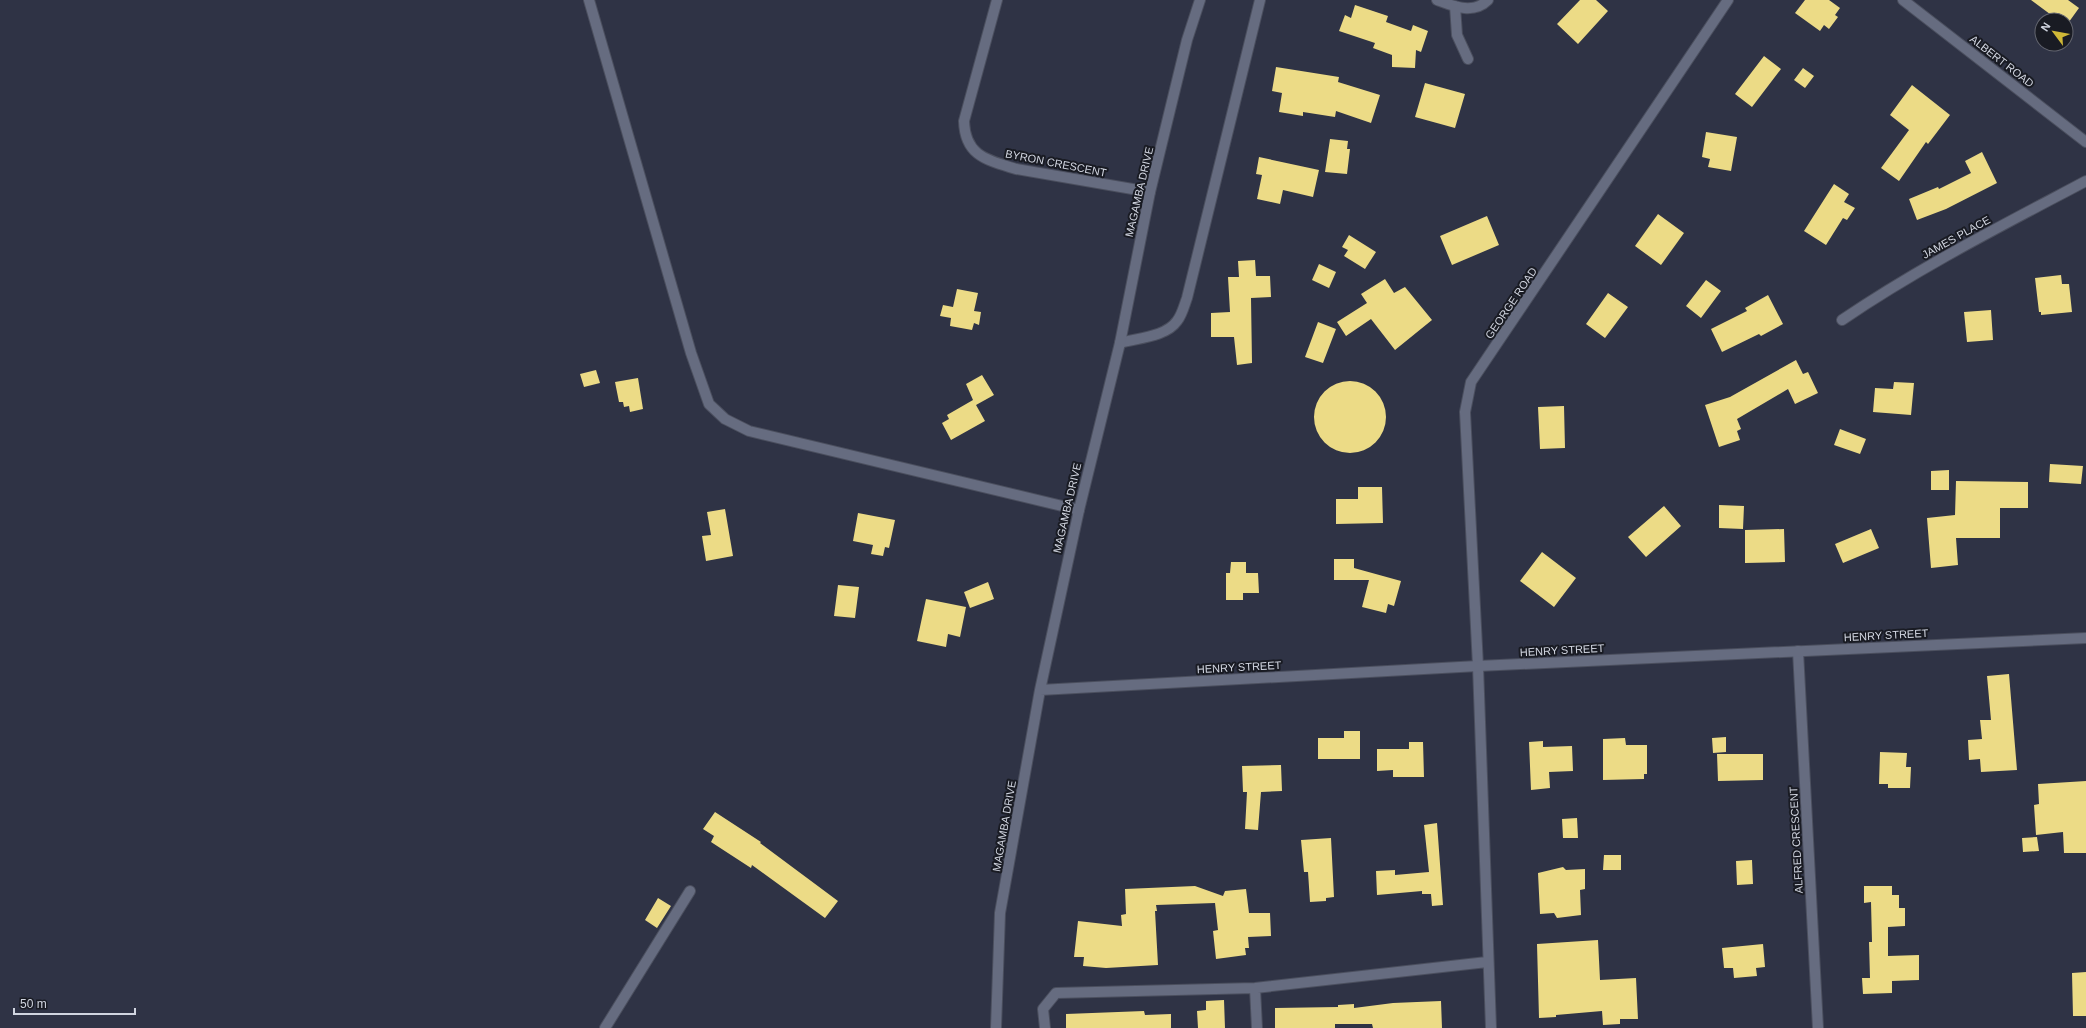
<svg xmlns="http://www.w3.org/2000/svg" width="2086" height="1028" font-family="Helvetica,sans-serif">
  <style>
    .building { fill: #ecdb86 }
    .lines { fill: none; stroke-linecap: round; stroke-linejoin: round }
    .minor-casing { stroke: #4b4f5e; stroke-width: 12 }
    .tertiary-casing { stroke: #4b4f5e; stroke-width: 12 }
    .minor { stroke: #666c80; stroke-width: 10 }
    .tertiary { stroke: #666c80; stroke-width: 10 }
    .labels { text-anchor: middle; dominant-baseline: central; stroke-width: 4; stroke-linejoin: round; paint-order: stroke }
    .street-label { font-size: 11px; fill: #d1d5e0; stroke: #191b23 }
  </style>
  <rect width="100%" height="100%" fill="#2f3345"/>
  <path class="building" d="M1580 0H1596L1608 11 1578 44 1557 24Z
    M1805 0H1829L1840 8 1835 15 1838 17 1829 29 1824 25 1820 31 1795 13Z
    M2031 0H2068L2079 8 2066 26V20H2058Z
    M1355 5 1388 16 1386 22 1411 31 1413 25 1428 31 1421 52 1416 50 1415 68 1392 67V55L1373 48 1375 43 1339 31 1345 15 1351 18Z
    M1764 56 1781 69 1752 107 1735 94Z
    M1276 67 1339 77 1338 82 1380 95 1371 123 1336 111 1335 117 1303 112V116L1279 112 1282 93 1272 91Z
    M1803 68 1814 76 1805 88 1794 80Z
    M1425 83 1465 94 1455 128 1415 117Z
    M1912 85 1950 115 1928 144 1926 142 1899 181 1881 168 1909 130 1890 115Z
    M1706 132 1737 137 1731 171 1708 167 1710 159 1702 157Z
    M1330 139 1348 141 1347 149H1350L1347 174 1325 172Z
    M1982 152 1997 183 1946 209 1917 220 1909 199 1938 187 1939 189 1971 173 1965 161Z
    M1259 157 1319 170 1313 197 1283 190 1280 204 1257 199 1262 175 1256 174Z
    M1834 184 1849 194 1844 202 1855 208 1847 220 1843 218 1826 245 1804 231Z
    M1658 214 1684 233 1661 265 1635 246Z
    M1487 216 1499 245 1452 265 1440 236Z
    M1349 235 1376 252 1365 269 1344 256 1348 250 1342 247Z
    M1255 260 1256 276H1270L1271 297 1251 298 1252 363 1237 365 1234 337H1211V313L1230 312 1228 277H1239L1238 261Z
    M1319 264 1336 272 1329 288 1312 280Z
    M2061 275 2062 284H2069L2072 312 2041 315V312H2039L2035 278Z
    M1385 279 1394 293 1405 287 1432 320 1395 350 1371 319 1346 336 1337 322 1367 303 1361 294Z
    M1706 280 1721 291 1701 318 1686 306Z
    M957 289 978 293 974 311 981 312 979 325 974 323 972 330 950 326 951 318 940 316 943 305 953 307Z
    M1608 293 1628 307 1605 338 1586 324Z
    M1768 295 1783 324 1761 336 1759 334 1722 352 1711 329 1747 311 1745 308Z
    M1991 310 1993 340 1967 342 1964 312Z
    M1318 322 1336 329 1323 363 1305 357Z
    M1796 360 1803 374 1808 372 1818 393 1795 404 1788 389 1737 419 1741 429 1737 431 1740 440 1719 447 1705 405 1730 397Z
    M596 370 600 383 584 387 580 374Z
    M982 375 994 395 976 405 985 421 951 440 942 423 949 419 947 415 973 400 966 384Z
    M638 378 643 409 630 412 629 406 624 407 623 402H619L615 382Z
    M1314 417a36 36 0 1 1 72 0a36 36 0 1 1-72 0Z
    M1894 382 1914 383 1911 415 1873 412 1875 388 1893 389Z
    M1564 406 1565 448 1540 449 1538 407Z
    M1840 429 1866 439 1860 454 1834 445Z
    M2050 464 2083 466 2081 484 2049 482Z
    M1949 470V490H1931V471Z
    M1956 481 2028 482V508H2000V538H1956L1958 565 1931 568 1927 518 1955 515Z
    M1358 487H1382L1383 523 1336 524V499H1358Z
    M1719 505 1744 506 1743 529 1719 528Z
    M1664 506 1681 526 1646 557 1628 537Z
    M725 509 733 556 706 561 702 536 711 535 707 512Z
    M858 513 895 520 889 548 885 547 883 556 871 554 873 545 853 541Z
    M1784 529 1785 562 1745 563V530Z
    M1871 529 1879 548 1843 563 1835 544Z
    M1542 552 1576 578 1554 607 1520 581Z
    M1334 559H1354V568L1401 581 1394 606 1388 604 1386 613 1362 607 1369 580H1334Z
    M1231 562H1246V573H1258L1259 593H1243V600H1226V573H1230Z
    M988 582 994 599 970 608 964 592Z
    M838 585 859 587 855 618 834 616Z
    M926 599 966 607 960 637 948 634 946 647 917 641Z
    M2009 674 2017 770 1981 772 1980 759 1969 760 1968 740 1982 739 1980 720H1991L1987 676Z
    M1344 731H1360V759H1318V738H1344Z
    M1726 737V752L1713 753 1712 738Z
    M1625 738 1626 745H1647V774H1644V779L1603 780V739Z
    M1543 741V747L1572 746 1573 771 1549 772 1550 788 1531 790 1529 742Z
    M1409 742H1423L1424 777H1393V770L1377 771V749H1409Z
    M1880 752 1907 753 1906 767H1911L1910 788H1888V784H1879Z
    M1717 754H1763V780L1718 781Z
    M1281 765 1282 791 1261 792 1258 830 1245 829 1247 792H1243L1242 766Z
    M2086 781V853H2064L2063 832 2036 835 2034 805 2039 804 2038 784Z
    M715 812 761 842 760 843 838 901 825 918 752 865 751 868 711 842 714 836 703 829Z
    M1577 818 1578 838H1563L1562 819Z
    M1437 823 1443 905 1432 906 1431 894H1422V891L1377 895 1376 871 1395 870V875L1429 872 1424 825Z
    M2037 837 2039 851 2023 852 2022 838Z
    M1331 838 1334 897 1326 898V901L1310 902 1308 872H1304L1301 840Z
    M1604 855H1621V870H1603Z
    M1752 860 1753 884 1737 885 1736 861Z
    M1563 867 1566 870 1585 869V889L1580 890 1581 915 1557 918 1554 913 1540 914 1538 873Z
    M1195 886 1223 896 1225 891 1246 889 1249 913H1270L1271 936 1248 937 1249 948H1245L1246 955 1216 959 1213 931 1218 930 1215 903 1156 905 1157 911H1155L1158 965 1106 968 1083 966 1084 957H1074L1078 921 1122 926 1121 915 1126 914 1125 889Z
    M1864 886H1892V895H1899V908H1905V926L1888 927V956L1919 955V980L1892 981V993L1863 994 1862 978H1870L1869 942H1872L1871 902 1864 903Z
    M658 898 671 906 657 928 645 920Z
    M1598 940 1600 980 1636 978 1638 1019H1620V1024L1603 1025 1602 1011 1556 1015V1017L1539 1018 1537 944Z
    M1763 944 1765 967 1756 968 1757 976 1734 978 1733 968H1724L1722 948Z
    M2086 972V1016H2073L2072 973Z
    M1224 1000 1225 1028H1198L1197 1011 1206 1010V1001Z
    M1441 1001 1442 1028H1373L1372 1024H1335V1028H1275V1008L1338 1007V1005L1354 1004V1008L1393 1003Z
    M1144 1011 1145 1015 1171 1014V1028H1066V1014Z"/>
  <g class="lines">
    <g class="minor-casing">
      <path id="minor" d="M589 0 691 353 709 404 725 419 749 431 1079 510
        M997 0 964 121C965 156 987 160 1016 169L1150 192
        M1437 0C1453 6 1473 15 1488 0
        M1903 0 2086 142
        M1455 6 1457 35 1468 59
        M1842 320C1920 267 2003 225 2086 181
        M1120 343C1137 338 1166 337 1177 321 1182 315 1184 306 1187 298L1260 0
        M1798 651 1818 1028
        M1255 988 1257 1028
        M605 1028 690 891
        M1045 1028 1043 1009 1056 993 1255 988 1487 962
        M1491 1028 1478 666 1465 412 1471 382 1728 0"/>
    </g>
    <g class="tertiary-casing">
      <path id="tertiary" d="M1040 690 1478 666 2086 638
        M996 1028 1000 913 1040 690 1079 510 1120 343 1150 192 1187 40 1200 0"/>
    </g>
    <use href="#minor" class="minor"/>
    <use href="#tertiary" class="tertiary"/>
  </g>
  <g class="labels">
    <g class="street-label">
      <text transform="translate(2002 61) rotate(38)">ALBERT ROAD</text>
      <text transform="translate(1056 163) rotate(11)">BYRON CRESCENT</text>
      <text transform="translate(1139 192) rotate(-77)">MAGAMBA DRIVE</text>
      <text transform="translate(1956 237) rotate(-29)">JAMES PLACE</text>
      <text transform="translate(1511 303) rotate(-56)">GEORGE ROAD</text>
      <text transform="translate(1067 508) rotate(-77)">MAGAMBA DRIVE</text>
      <text transform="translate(1886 635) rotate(-3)">HENRY STREET</text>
      <text transform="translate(1562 650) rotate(-3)">HENRY STREET</text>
      <text transform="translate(1239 667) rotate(-3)">HENRY STREET</text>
      <text transform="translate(1004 826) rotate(-80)">MAGAMBA DRIVE</text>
      <text transform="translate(1796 840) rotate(-93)">ALFRED CRESCENT</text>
    </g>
  </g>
  <g transform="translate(2054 32) rotate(302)"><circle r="19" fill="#191b23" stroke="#63656f"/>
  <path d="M0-3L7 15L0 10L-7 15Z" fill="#d0b837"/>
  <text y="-6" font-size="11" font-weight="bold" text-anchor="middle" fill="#d1d5e0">N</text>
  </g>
  <path d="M14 1008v6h121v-6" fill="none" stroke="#d1d5e0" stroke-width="2"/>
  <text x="20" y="1008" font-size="12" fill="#d1d5e0" stroke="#191b23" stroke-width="3" paint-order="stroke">50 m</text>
</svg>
